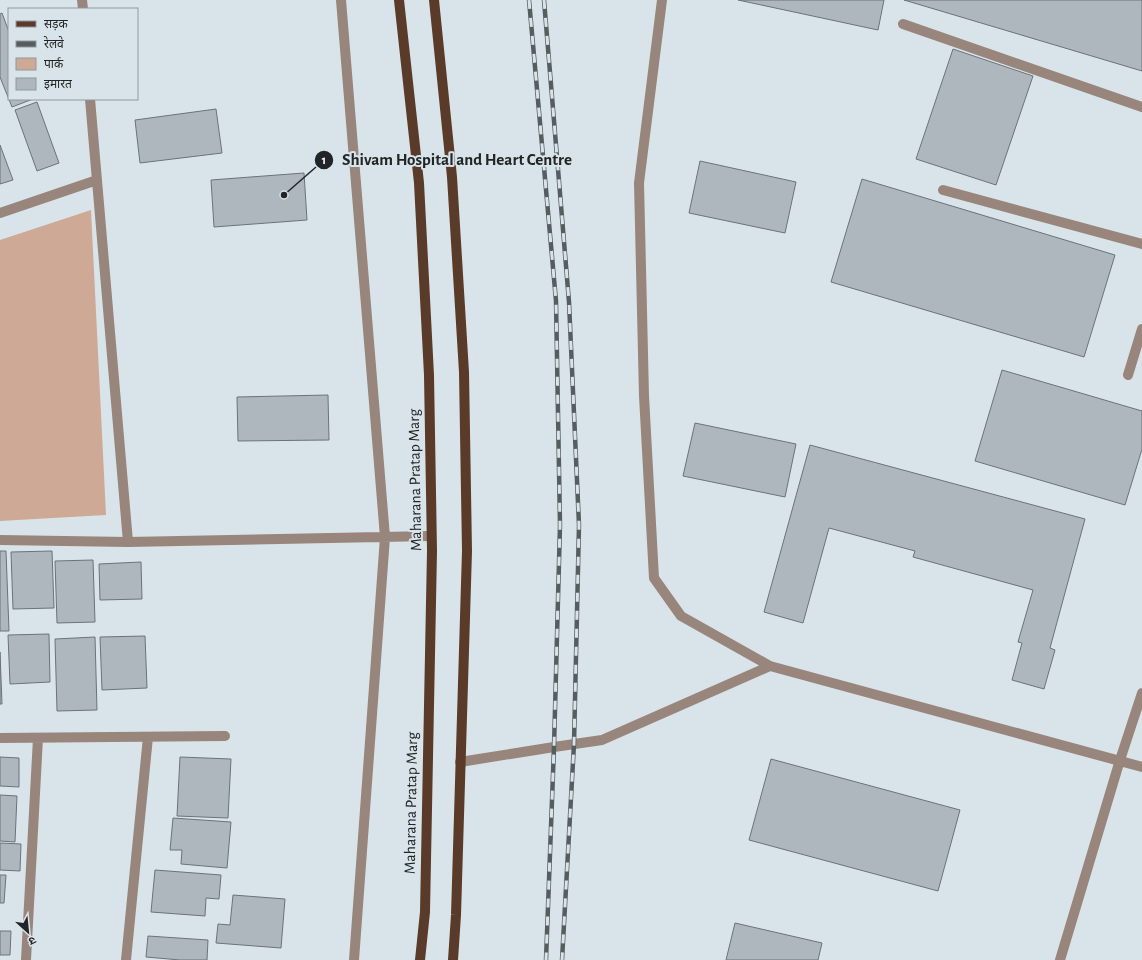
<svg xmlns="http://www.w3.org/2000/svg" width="1142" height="960" font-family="'Alegreya Sans','Noto Sans Devanagari',sans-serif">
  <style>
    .green { fill: #cea996 }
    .building { fill: #adb7bd; stroke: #6a7379 }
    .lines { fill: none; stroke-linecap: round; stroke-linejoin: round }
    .minor { stroke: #98857b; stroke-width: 10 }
    .major { stroke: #5a3a29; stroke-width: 10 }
    .rail-casing { stroke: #565c60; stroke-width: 4.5 }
    .rail { stroke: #d9e4ea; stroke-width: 3; stroke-dasharray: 9; stroke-linecap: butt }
    .labels { text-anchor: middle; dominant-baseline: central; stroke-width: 4; stroke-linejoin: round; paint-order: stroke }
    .street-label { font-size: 16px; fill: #212527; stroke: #d9e4ea }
    .leader { fill: none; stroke: #212527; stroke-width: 1.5 }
    .callout-dot { fill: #212527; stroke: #d9e4ea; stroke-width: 1.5 }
    .mark-label { font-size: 12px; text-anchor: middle; font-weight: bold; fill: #fff }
    .callout-label { font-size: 17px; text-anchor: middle; font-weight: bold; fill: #212527; stroke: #d9e4ea; stroke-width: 4; stroke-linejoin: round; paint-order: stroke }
  </style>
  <rect width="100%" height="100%" fill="#d9e4ea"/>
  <path class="green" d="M91 210 106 515 0 521V240Z"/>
  <path class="building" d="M738 0H884L878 30Z
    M904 0H1142V71Z
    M2 13 9 32V99H33L12 107 0 77V14Z
    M953 49 1033 76 996 185 916 159Z
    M37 102 59 163 37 171 15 110Z
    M216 109 222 153 140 163 135 120Z
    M0 145 13 180 0 184Z
    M700 161 796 182 785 233 689 213Z
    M304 173 307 220 214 227 211 180Z
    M862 179 1115 255 1084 357 831 282Z
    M1002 370 1142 411V449L1125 505 975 461Z
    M328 395 329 440 238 441 237 397Z
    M695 423 796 444 785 497 683 476Z
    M810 445 1085 519 1050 648 1055 650 1044 689 1012 680 1022 643 1018 642 1033 590 913 557 915 551 829 528 803 623 764 612Z
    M0 551H6L9 631H0Z
    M52 551 54 608 13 609 11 552Z
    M93 560 95 622 57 623 55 561Z
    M141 562 142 599 100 600 99 564Z
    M49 634 50 682 10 684 8 635Z
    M145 636 147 688 102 690 100 637Z
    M95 637 97 710 57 711 55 639Z
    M0 652 2 704H0Z
    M0 757 19 758V787L0 786Z
    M180 757 231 759 228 818 177 816Z
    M771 759 960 810 938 891 749 840Z
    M0 795 17 796 15 842 0 841Z
    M173 818 231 822 227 868 181 864 182 850H170Z
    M0 843 21 844 20 871 0 870Z
    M155 870 221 875 219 899 206 898 205 916 151 912Z
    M0 875H6L4 903H0Z
    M233 895 285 899 281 948 216 943 218 924 230 925Z
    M735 923 822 943 818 960H726Z
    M0 931H11L10 955H0Z
    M148 936 208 940 207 960H180L146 957Z"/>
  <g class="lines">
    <path class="minor" d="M82 0 83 9
      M341 0 385 537 354 960
      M662 0 639 183 644 396 654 578 681 616 770 666 1142 767
      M903 24 1142 107
      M90 99 128 542
      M943 190 1142 244
      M0 213 97 180
      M1128 375 1142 329
      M0 540 128 542 431 536
      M0 738 225 736
      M460 762 554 747 602 740 770 666
      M26 960 38 738
      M126 960 148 737
      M1060 960 1120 760 1142 693"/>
    <path class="major" d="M399 0 419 183 429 375 432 551 425 912 420 960
      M434 0 452 177 464 372 467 551 456 915 453 960"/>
    <g class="rail-casing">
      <path id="rail" d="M529 0 556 301 560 525 554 747 546 960
        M544 0 569 302 579 525 574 744 562 960"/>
    </g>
    <use href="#rail" class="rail"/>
  </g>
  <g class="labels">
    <g class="street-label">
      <text transform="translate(415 480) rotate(-91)">Maharana Pratap Marg</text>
      <text transform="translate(411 803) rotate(-89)">Maharana Pratap Marg</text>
    </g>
  </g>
  <path class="leader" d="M284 195L324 160"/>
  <g class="callout-dot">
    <circle cx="284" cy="195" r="4"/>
    <circle cx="324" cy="160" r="10"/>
  </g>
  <g class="mark-label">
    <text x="324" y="164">1</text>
  </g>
  <g class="callout-label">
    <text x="457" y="165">Shivam Hospital and Heart Centre</text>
  </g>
  <rect x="8" y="8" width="130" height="92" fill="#d9e4ea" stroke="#8f989c"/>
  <rect x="16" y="21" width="20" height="6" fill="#5a3a29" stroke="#8f989c"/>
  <text x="44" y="28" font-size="12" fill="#212527">सड़क</text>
  <rect x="16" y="41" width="20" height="6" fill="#565c60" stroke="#8f989c"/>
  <text x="44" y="48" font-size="12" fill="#212527">रेलवे</text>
  <rect x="16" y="58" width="20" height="12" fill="#cea996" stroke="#8f989c"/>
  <text x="44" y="68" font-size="12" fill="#212527">पार्क</text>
  <rect x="16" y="78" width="20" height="12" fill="#adb7bd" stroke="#8f989c"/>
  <text x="44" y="88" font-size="12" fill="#212527">इमारत</text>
  <g transform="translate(28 932) rotate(153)" stroke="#d9e4ea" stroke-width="3" paint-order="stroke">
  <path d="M0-3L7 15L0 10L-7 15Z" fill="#212527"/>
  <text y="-6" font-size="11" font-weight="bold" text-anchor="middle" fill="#212527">उ</text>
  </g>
</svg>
